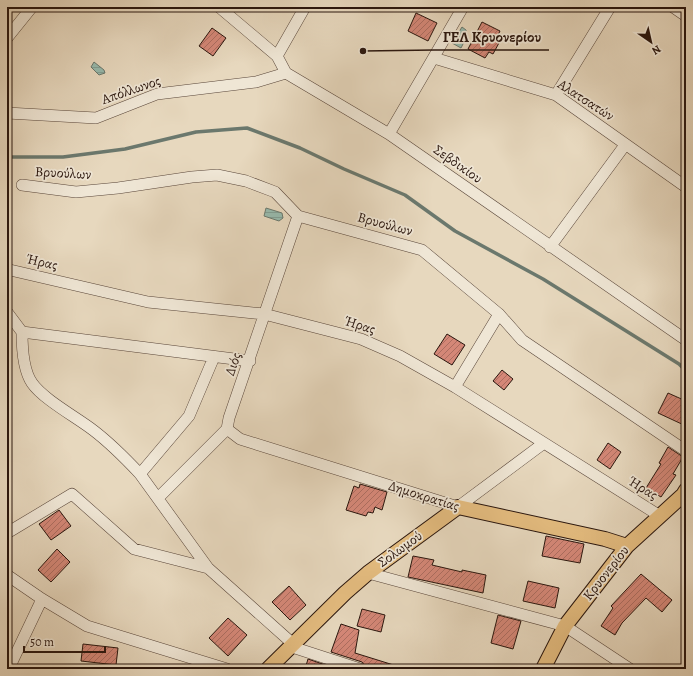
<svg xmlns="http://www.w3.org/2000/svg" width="693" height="676" font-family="Alegreya,serif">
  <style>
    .water { fill: url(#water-rules); stroke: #6b786d }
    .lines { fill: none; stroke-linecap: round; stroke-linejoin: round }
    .stream { stroke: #6b786d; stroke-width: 3.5 }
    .building { fill: url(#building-hatch); stroke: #2a160e }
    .minor-casing { stroke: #59463a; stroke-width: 12 }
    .major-casing { stroke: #2a160e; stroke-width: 16 }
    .minor { stroke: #efe6d5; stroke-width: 11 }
    .major { stroke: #e4bc7f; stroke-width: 14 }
    .labels { text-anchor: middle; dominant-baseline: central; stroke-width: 3.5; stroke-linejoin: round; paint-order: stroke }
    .street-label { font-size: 14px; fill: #2a160e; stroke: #efe6d5 }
    .leader { fill: none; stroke: #2a160e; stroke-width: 1.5 }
    .callout-dot { fill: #2a160e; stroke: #efe6d5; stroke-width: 1.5 }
    .callout-label { font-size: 15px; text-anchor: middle; font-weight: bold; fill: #2a160e; stroke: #efe6d5; stroke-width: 3.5; stroke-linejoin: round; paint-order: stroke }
  </style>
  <defs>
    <pattern id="water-rules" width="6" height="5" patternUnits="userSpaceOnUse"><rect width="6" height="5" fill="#97baad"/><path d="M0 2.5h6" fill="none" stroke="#829f94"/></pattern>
    <pattern id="building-hatch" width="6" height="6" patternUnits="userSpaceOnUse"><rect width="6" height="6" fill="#d48777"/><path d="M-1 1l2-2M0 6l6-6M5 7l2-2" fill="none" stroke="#ac6d60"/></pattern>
  </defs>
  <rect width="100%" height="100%" fill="#e7d8be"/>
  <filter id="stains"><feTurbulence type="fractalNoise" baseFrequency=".005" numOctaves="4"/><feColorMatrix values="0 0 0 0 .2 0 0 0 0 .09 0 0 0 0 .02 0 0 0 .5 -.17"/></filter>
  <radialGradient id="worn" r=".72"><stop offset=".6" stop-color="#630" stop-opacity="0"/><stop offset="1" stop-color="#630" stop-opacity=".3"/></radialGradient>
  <path class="water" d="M462 27 466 30 467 36 461 48 452 43Z
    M94 62 104 70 105 73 99 75 91 67Z
    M266 208 282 213 283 218 279 221 264 216Z"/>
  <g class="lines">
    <path class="stream" d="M7 157H63L125 149 196 132 247 128 300 148 344 169 405 195 455 231 543 279 679 364 686 371"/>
  </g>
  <path class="building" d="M416 13 437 23 428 41 408 31Z
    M482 22 500 31 496 39 500 41 493 54 489 52 485 58 468 49Z
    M212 28 226 38 213 56 199 46Z
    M447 334 465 345 452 365 434 354Z
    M502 370 513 379 504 390 493 381Z
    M668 393 686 401V426L658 413Z
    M608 443 621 452 610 469 597 460Z
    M668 447 683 457 673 474 676 475 661 497 646 488 661 464 659 463Z
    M360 484 387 492 382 510 375 507 373 513 368 512 366 516 346 510 354 486 359 488Z
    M59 510 71 526 51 540 39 524Z
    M546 536 584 544 580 563 542 556Z
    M57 549 70 562 51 582 38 570Z
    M413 556 434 560 432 565 462 572V570L486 575 483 593 408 577Z
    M641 574 672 600 662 612 646 598 622 623 615 635 601 626 613 608 611 606Z
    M528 581 559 588 555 608 523 601Z
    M289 586 306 605 290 620 272 602Z
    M362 609 385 615 381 632 357 626Z
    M498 615 521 621 513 649 491 643Z
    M228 618 247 635 228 656 209 638Z
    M341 624 359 630 355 653 400 667V669H367L362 662 331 652Z
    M83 644 118 648 116 665 81 661Z
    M308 659 337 669H305Z"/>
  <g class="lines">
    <g class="minor-casing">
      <path id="minor" d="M219 7 277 56 286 73 389 134 686 340
        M673 7 686 16
        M7 38 32 7
        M277 56 305 7
        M434 58 556 95 686 187
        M556 95 610 7
        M7 113 96 118 157 94 256 82 286 73
        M389 134 463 7
        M22 185 76 192 118 188 192 177 217 175 246 181 275 192 298 216 422 250 499 314 522 340 686 451
        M550 247 625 145
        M7 271 10 270 148 302 264 314 361 339 400 356 455 387 660 516
        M7 312 22 332 250 361
        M22 332C22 348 23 370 32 383 43 399 76 417 93 430 110 443 125 458 140 474L208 568 292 643
        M455 387 499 314
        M227 429 240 439 458 507 544 443
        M140 474 189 416 214 357
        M158 498 227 429 229 418 298 216
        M7 533 72 494 134 549 208 568
        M368 573 565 626 630 669
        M7 575 42 599 87 626 227 669
        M289 646 360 669
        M12 669V662L42 599"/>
    </g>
    <g class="major-casing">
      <path id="major" d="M268 669 345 593 368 573 458 507 605 539 627 546
        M543 669 565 626 627 546 683 495 686 490"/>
    </g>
    <use href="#minor" class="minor"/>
    <use href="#major" class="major"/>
  </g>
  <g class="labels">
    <g class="street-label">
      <text transform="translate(131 90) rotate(-19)">Απόλλωνος</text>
      <text transform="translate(586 100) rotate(33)">Αλατσατών</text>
      <text transform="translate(458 164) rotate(35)">Σεβδικίου</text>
      <text transform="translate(63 173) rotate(3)">Βρυούλων</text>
      <text transform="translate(385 224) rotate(15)">Βρυούλων</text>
      <text transform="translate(42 262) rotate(13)">Ήρας</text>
      <text transform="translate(360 325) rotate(18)">Ήρας</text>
      <text transform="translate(233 364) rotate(-71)">Διός</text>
      <text transform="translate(643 488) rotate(32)">Ήρας</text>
      <text transform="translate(424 496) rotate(17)">Δημοκρατίας</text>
      <text transform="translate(400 549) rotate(-36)">Σολωμού</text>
      <text transform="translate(606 573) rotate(-52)">Κρυονερίου</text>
    </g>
  </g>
  <path class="leader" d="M363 51L434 50H549"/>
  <circle class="callout-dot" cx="363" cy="51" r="4"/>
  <g class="callout-label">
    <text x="492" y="42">ΓΕΛ Κρυονερίου</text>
  </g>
  <rect width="693" height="676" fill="none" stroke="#e7d8be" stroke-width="24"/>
  <rect x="8" y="8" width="677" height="660" fill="none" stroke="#2a160e" stroke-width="2"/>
  <rect x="12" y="12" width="669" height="652" fill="none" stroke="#2a160e"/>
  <g transform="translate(651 42) rotate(146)" stroke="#efe6d5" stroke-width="3" paint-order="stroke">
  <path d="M0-3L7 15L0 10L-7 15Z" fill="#2a160e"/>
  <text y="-6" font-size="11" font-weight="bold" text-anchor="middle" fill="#2a160e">N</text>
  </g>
  <path d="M24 646v6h81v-6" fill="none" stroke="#2a160e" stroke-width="2"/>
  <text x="30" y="646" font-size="12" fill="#2a160e" stroke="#efe6d5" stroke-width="3" paint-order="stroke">50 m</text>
  <rect width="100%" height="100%" filter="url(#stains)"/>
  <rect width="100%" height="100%" fill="url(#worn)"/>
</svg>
